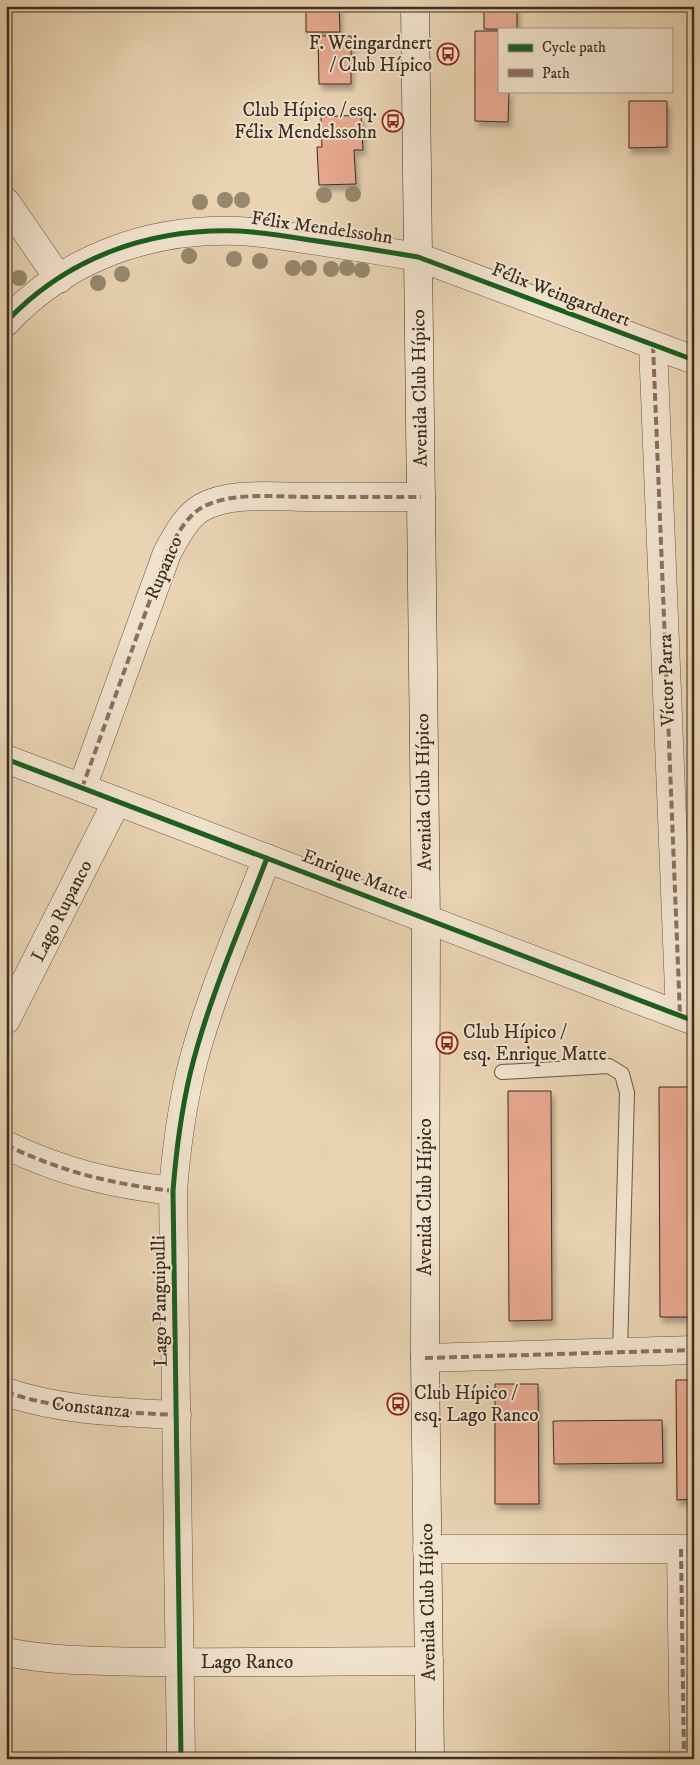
<svg xmlns="http://www.w3.org/2000/svg" width="700" height="1765" font-family="'IM FELL DW Pica',serif">
  <style>
    .building { fill: #e7a890; stroke: #3c2e22; filter: url(#shadow) }
    .lines { fill: none; stroke-linecap: round; stroke-linejoin: round }
    .lane-casing { stroke: #675746; stroke-width: 16 }
    .street-casing { stroke: #675746; stroke-width: 29 }
    .secondary-casing { stroke: #3c2e22; stroke-width: 29 }
    .lane { stroke: #f1e2cd; stroke-width: 14 }
    .street { stroke: #f1e2cd; stroke-width: 28 }
    .secondary { stroke: #f1e2cd; stroke-width: 28 }
    .quiet { stroke: #8d6e63; stroke-width: 4; stroke-dasharray: 8 4; stroke-linecap: butt }
    .cycleway-casing { stroke: #f1e2cd; stroke-width: 8 }
    .cycleway { stroke: #1b5e20; stroke-width: 5 }
    .tree { fill: #97886e }
    .labels { text-anchor: middle; dominant-baseline: central; stroke-width: 4; stroke-linejoin: round; paint-order: stroke }
    .poi-label { font-size: 19px; fill: #3c2e22; stroke: #f1e2cd; text-anchor: end }
    .street-label { font-size: 19px; fill: #3c2e22; stroke: #f1e2cd }
  </style>
  <defs>
    <filter id="shadow"><feDropShadow dx="3" dy="5.5" stdDeviation="2.5" flood-color="#0004"/></filter>
  </defs>
  <rect width="100%" height="100%" fill="#e9d3b2"/>
  <filter id="stains"><feTurbulence type="fractalNoise" baseFrequency=".004" numOctaves="4"/><feColorMatrix values="0 0 0 0 .2 0 0 0 0 .09 0 0 0 0 .02 0 0 0 .5 -.17"/></filter>
  <radialGradient id="worn" r=".72"><stop offset=".6" stop-color="#630" stop-opacity="0"/><stop offset="1" stop-color="#630" stop-opacity=".3"/></radialGradient>
  <path class="building" d="M306 6H339L340 32H306Z
    M484 6H517V29H484Z
    M475 31H499V91H509L508 122 475 121Z
    M318 36H351V84H319Z
    M629 101H667V147L629 148Z
    M361 115 363 150H354L356 184 319 185 317 147H322L321 117Z
    M659 1087H694V1317H660Z
    M508 1091H551L552 1320 509 1321Z
    M676 1380H694V1499L677 1500Z
    M495 1384H538L539 1504H495Z
    M662 1420 663 1463 554 1464 553 1421Z"/>
  <g class="lines">
    <g class="lane-casing">
      <path id="lane" d="M502 1072 609 1066 622 1074 627 1093 620 1352"/>
    </g>
    <g class="street-casing">
      <path id="street" d="M6 202 59 279
        M6 322C67 257 150 228 238 231 262 232 286 236 310 240 346 245 382 251 418 257L694 360
        M653 345 680 1015
        M6 759 694 1021
        M82 788 167 553C176 537 185 518 201 508 230 491 277 497 310 497 347 497 384 497 421 497
        M6 1020 117 801
        M6 1145C62 1172 112 1184 173 1191
        M425 1358 694 1350
        M6 1392C62 1411 119 1412 177 1415
        M427 1549H694
        M681 1549 684 1759
        M6 1652C56 1662 107 1661 158 1662 248 1663 339 1661 429 1661
        M181 1759 173 1191C176 1152 181 1113 190 1074 208 1000 240 929 267 858"/>
    </g>
    <g class="secondary-casing">
      <path id="secondary" d="M415 6 426 919 425 1358 430 1759"/>
    </g>
    <use href="#lane" class="lane"/>
    <use href="#street" class="street"/>
    <use href="#secondary" class="secondary"/>
    <path class="quiet" d="M653 345 680 1015
      M82 788 167 553C176 537 185 518 201 508 230 491 277 497 310 497 347 497 384 497 421 497
      M6 1145C62 1172 112 1184 173 1191
      M425 1358 694 1350
      M6 1392C62 1411 119 1412 177 1415
      M681 1549 684 1759"/>
    <g class="cycleway-casing">
      <path id="cycleway" d="M6 322C67 257 150 228 238 231 262 232 286 236 310 240 346 245 382 251 418 257L694 360
        M6 759 694 1021
        M181 1759 173 1191C176 1152 181 1113 190 1074 208 1000 240 929 267 858"/>
    </g>
    <use href="#cycleway" class="cycleway"/>
  </g>
  <g class="tree">
    <circle cx="353" cy="194" r="8"/>
    <circle cx="324" cy="195" r="8"/>
    <circle cx="225" cy="200" r="8"/>
    <circle cx="242" cy="200" r="8"/>
    <circle cx="200" cy="202" r="8"/>
    <circle cx="189" cy="256" r="8"/>
    <circle cx="234" cy="259" r="8"/>
    <circle cx="260" cy="261" r="8"/>
    <circle cx="293" cy="268" r="8"/>
    <circle cx="309" cy="268" r="8"/>
    <circle cx="347" cy="268" r="8"/>
    <circle cx="331" cy="269" r="8"/>
    <circle cx="362" cy="270" r="8"/>
    <circle cx="122" cy="274" r="8"/>
    <circle cx="19" cy="278" r="8"/>
    <circle cx="98" cy="283" r="8"/>
  </g>
  <defs>
    <g id="bus-ring" transform="scale(1.125)"><circle r="9.5" fill="#f1e2cd" stroke="#8f2418" stroke-width="1.5"/><path d="M-5-6H5V4H4V6H2V4H-2V6H-4V4H-5ZM-3.5-4V0h7V-4ZM-3.5 1.2v1.5H-2V1.2ZM2 1.2v1.5H3.5V1.2Z" fill="#8f2418"/></g>
  </defs>
  <g fill-rule="evenodd">
    <use href="#bus-ring" x="448" y="54"/>
    <use href="#bus-ring" x="393" y="121"/>
    <use href="#bus-ring" x="447" y="1043"/>
    <use href="#bus-ring" x="398" y="1404"/>
  </g>
  <g class="labels">
    <g class="poi-label">
      <text x="432" y="43">F. Weingardnert<tspan x="432" dy="22">/ Club Hípico</tspan></text>
      <text x="377" y="110">Club Hípico / esq.<tspan x="377" dy="22">Félix Mendelssohn</tspan></text>
      <text x="463" y="1032" text-anchor="start">Club Hípico /<tspan x="463" dy="22">esq. Enrique Matte</tspan></text>
      <text x="414" y="1393" text-anchor="start">Club Hípico /<tspan x="414" dy="22">esq. Lago Ranco</tspan></text>
    </g>
    <g class="street-label">
      <text transform="translate(322 228) rotate(8)">Félix Mendelssohn</text>
      <text transform="translate(561 295) rotate(21)">Félix Weingardnert</text>
      <text transform="translate(420 388) rotate(-91)">Avenida Club Hípico</text>
      <text transform="translate(164 568) rotate(-67)">Rupanco</text>
      <text transform="translate(667 680) rotate(-92)">Víctor Parra</text>
      <text transform="translate(424 792) rotate(-91)">Avenida Club Hípico</text>
      <text transform="translate(355 875) rotate(21)">Enrique Matte</text>
      <text transform="translate(62 911) rotate(-63)">Lago Rupanco</text>
      <text transform="translate(425 1197) rotate(-90)">Avenida Club Hípico</text>
      <text transform="translate(160 1301) rotate(-91)">Lago Panguipulli</text>
      <text transform="translate(91 1408) rotate(6)">Constanza</text>
      <text transform="translate(428 1602) rotate(-91)">Avenida Club Hípico</text>
      <text x="247" y="1662">Lago Ranco</text>
    </g>
  </g>
  <rect width="700" height="1765" fill="none" stroke="#e9d3b2" stroke-width="25"/>
  <rect x="8" y="8" width="685" height="1750" fill="none" stroke="#3c2e22" stroke-width="2.5"/>
  <rect x="12" y="12" width="675" height="1740" fill="none" stroke="#3c2e22"/>
  <rect x="498" y="28" width="175" height="65" fill="#f1e2cd" stroke="#a99a89"/>
  <rect x="508" y="44" width="25" height="8" fill="#1b5e20" stroke="#a99a89"/>
  <text x="542" y="52" font-size="15" fill="#3c2e22">Cycle path</text>
  <rect x="508" y="69" width="25" height="8" fill="#8d6e63" stroke="#a99a89"/>
  <text x="542" y="78" font-size="15" fill="#3c2e22">Path</text>
  <rect width="100%" height="100%" filter="url(#stains)"/>
  <rect width="100%" height="100%" fill="url(#worn)"/>
</svg>
